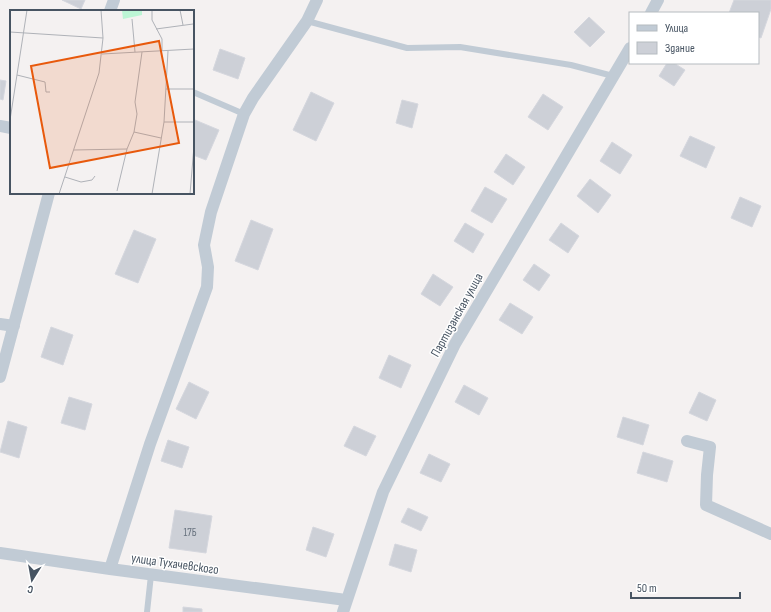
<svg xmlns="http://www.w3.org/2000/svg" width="771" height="612" font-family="'Sofia Sans Condensed',sans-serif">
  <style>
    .building { fill: #cdd0d7; stroke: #d5d7de }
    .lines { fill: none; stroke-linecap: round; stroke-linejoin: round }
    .service { stroke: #c1cbd5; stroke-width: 6 }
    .minor { stroke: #c1cbd5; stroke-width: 12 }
    .labels { text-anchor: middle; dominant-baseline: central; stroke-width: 3; stroke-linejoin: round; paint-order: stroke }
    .number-label { font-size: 11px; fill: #68737f }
    .street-label { font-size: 13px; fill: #475462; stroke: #fff }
    .inset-road { fill: none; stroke: #afb2b8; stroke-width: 1 }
    .view { fill: #e8590c; fill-opacity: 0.15; stroke: #e8590c; stroke-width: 2 }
    .inset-edge { fill: none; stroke: #475462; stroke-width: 2 }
  </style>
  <rect width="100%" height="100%" fill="#f4f1f1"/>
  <path class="building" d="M62 0H85L81 9Z
    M734 0H771V9L761 38 758 37V13H729Z
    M589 17 605 32 590 47 574 32Z
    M220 49 245 58 238 79 213 70Z
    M667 63H674L685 70 674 86 659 76Z
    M0 80 6 81 3 100 0 99Z
    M311 92 334 103 316 141 293 130Z
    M543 94 563 107 548 130 528 117Z
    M402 100 418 104 412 128 396 123Z
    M195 120 219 130 206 160 193 155V124Z
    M690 136 715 147 706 168 680 156Z
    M612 142 632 155 620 174 600 161Z
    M506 154 525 167 513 185 494 172Z
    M590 179 611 195 598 213 577 196Z
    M485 187 507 199 492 223 471 211Z
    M740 197 761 206 752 227 731 218Z
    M251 220 273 229 258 270 235 261Z
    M465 223 484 234 473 253 454 241Z
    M561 223 579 236 568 253 549 240Z
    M134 230 156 239 138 283 115 274Z
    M534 264 550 275 539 291 523 280Z
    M433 274 453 287 440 306 421 294Z
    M510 303 533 317 522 334 499 320Z
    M51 327 73 335 63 365 41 357Z
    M389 355 411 365 401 388 379 378Z
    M189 382 209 392 196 419 176 409Z
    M464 385 488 398 479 415 455 402Z
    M699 392 716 400 707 421 689 413Z
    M69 397 92 404 85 430 61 423Z
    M623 417 649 425 643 445 617 437Z
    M8 421 27 427 19 458 0 452Z
    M354 426 376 436 366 456 344 446Z
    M168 440 189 447 182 468 161 461Z
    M643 452 673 461 667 482 637 473Z
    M429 454 450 464 441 482 420 473Z
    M408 508 428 517 421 531 401 522Z
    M175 510 212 516 206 553 169 548Z
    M313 527 334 534 326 557 306 550Z
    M395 544 417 550 411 572 389 565Z
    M183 607 202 609V612H183Z"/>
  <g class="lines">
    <path class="service" d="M307 21 407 48 460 47 571 65 613 76
      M193 92 244 114
      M147 612 151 575"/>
    <path class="minor" d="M110 11 114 0
      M651 13 658 0
      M0 126 11 128
      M0 324 14 326
      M0 377 49 193
      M687 441 710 447 707 475 706 505 771 534
      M0 553 110 569 346 600
      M110 569 150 444 207 287 208 267 204 245 211 212 244 114 253 98 307 21 317 0
      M343 612 383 492 455 344 630 48"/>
  </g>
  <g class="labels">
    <g class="number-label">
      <text x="190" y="532">17Б</text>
    </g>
    <g class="street-label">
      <text transform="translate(457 315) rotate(-61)">Партизанская улица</text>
      <text transform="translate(175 564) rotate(8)">улица Тухачевского</text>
    </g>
  </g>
  <g transform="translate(10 10)">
    <rect width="184" height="184" fill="#f4f1f1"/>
    <path d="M112 0H132V5L113 9Z" fill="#bcf5d5"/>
    <path class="inset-road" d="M142 0V10L152 29V41M170 0 173 15M122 9 125 42M146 19 183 14M0 22 93 28M92 44 184 39M7 65 35 72 36 82H40M156 79H184M0 110 17 0M154 112H184M124 122 151 128M64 140 117 139M55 167 71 172 82 170 85 166M107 181 117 139 124 122 127 104 125 92 132 42M49 184 89 63 93 28 91 0M142 184 154 112 158 41M180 184 184 136"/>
    <path class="view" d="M149 31 169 133 40 158 21 56Z"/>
    <rect width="184" height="184" class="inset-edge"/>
  </g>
  <rect x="629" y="12" width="130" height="52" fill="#ffffff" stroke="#b5bbc0"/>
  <rect x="637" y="25" width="20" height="6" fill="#c1cbd5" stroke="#b5bbc0"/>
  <text x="665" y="32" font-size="12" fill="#475462">Улица</text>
  <rect x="637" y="42" width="20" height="12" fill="#cdd0d7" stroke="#b5bbc0"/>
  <text x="665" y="52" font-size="12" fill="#475462">Здание</text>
  <g transform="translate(32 580) rotate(191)" stroke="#ffffff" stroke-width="3" paint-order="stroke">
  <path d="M0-3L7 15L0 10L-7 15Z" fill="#475462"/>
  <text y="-6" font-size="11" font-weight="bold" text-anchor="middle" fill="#475462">С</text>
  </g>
  <path d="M631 592v6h109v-6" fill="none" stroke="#475462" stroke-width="2"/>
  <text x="637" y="592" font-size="12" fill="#475462" stroke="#ffffff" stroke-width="3" paint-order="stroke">50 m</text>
</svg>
